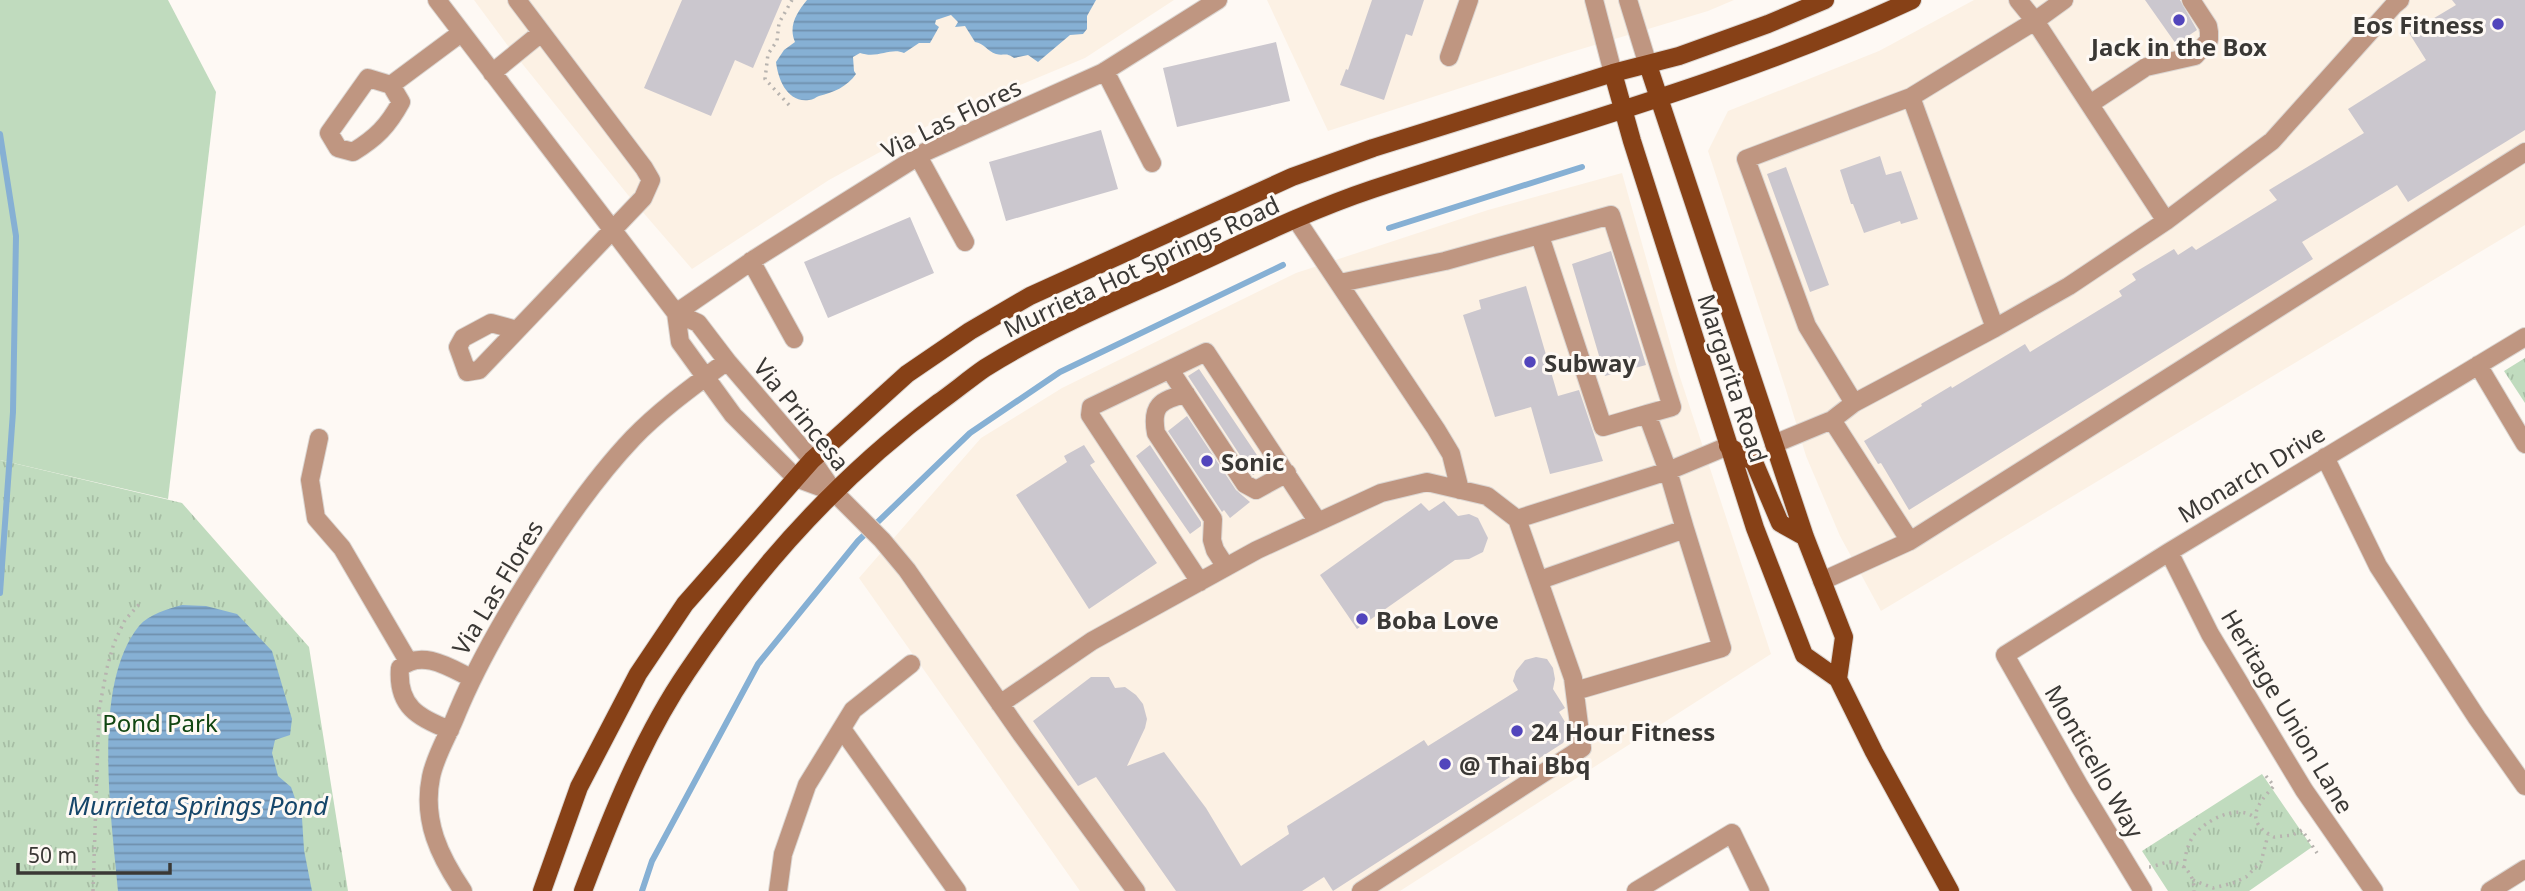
<svg xmlns="http://www.w3.org/2000/svg" width="2525" height="891" font-family="'Noto Sans',sans-serif">
  <style>
    .built { fill: #fcf1e4 }
    .grass { fill: #c0dbbe }
    .park { fill: url(#park-tufts) }
    .water { fill: url(#water-rules) }
    .lines { fill: none; stroke-linecap: round; stroke-linejoin: round }
    .stream { stroke: #86b0d4; stroke-width: 6 }
    .building { fill: #cbc7ce }
    .minor-casing { stroke: #dbd6d2; stroke-width: 20 }
    .major-casing { stroke: #dbd6d2; stroke-width: 20 }
    .path { stroke: #b7b3af; stroke-width: 3.5; stroke-dasharray: 2 5; stroke-linecap: butt }
    .minor { stroke: #bf9681; stroke-width: 18 }
    .major { stroke: #874117; stroke-width: 18 }
    .poi-dot { fill: #5245bc; stroke: #fef9f4; stroke-width: 2.5 }
    .labels { text-anchor: middle; dominant-baseline: central; stroke-width: 6; stroke-linejoin: round; paint-order: stroke }
    .poi-label { font-size: 24px; font-weight: bold; fill: #3a3835; stroke: #fef9f4; text-anchor: start }
    .street-label { font-size: 24px; fill: #3a3835; stroke: #fef9f4 }
    .park-label { font-size: 24px; fill: #114612; stroke: #fef9f4 }
    .water-label { font-size: 26px; font-style: italic; fill: #16466a; stroke: #fef9f4 }
  </style>
  <defs>
    <pattern id="park-tufts" width="24" height="20" patternUnits="userSpaceOnUse" patternTransform="scale(1.75)"><rect width="24" height="20" fill="#c0dbbe"/><path d="M3 7l-1-3M5 7V3M7 7l1-3M15 17l-1-3M17 17v-4M19 17l1-3" fill="none" stroke="#a6bda4"/></pattern>
    <pattern id="water-rules" width="6" height="5" patternUnits="userSpaceOnUse" patternTransform="scale(1.75)"><rect width="6" height="5" fill="#86b0d4"/><path d="M0 2.5h6" fill="none" stroke="#6f90ad"/></pattern>
  </defs>
  <rect width="100%" height="100%" fill="#fef9f4"/>
  <path class="built" d="M474 0H1174L1085 58 944 117 829 180 692 269 628 195 508 46Z
    M1267 0H1734L1708 11 1568 53 1328 131Z
    M1974 0H2525V225L1881 611 1840 536 1806 456 1786 390 1708 151 1728 111 1879 51Z
    M1622 173 1678 371 1771 654 1400 891H1080L859 578 981 438 1062 388 1296 273 1488 210Z"/>
  <path class="grass" d="M0 0H168L216 92 168 499 0 460Z"/>
  <path class="park" d="M2525 358V403L2504 371Z
    M0 460 182 503 309 647 348 891H0Z
    M2262 774 2312 847 2249 891H2168L2142 851Z"/>
  <path class="water" d="M807 0H1096L1087 16V29L1083 34 1070 35 1038 62 1028 55 1014 58C1006 52 1004 56 996 54 987 51 984 43 975 42L965 26 955 27 958 22 951 15 936 20 935 24 939 27 930 43H919L904 53C891 47 878 59 860 53L853 57 854 71 856 74C847 87 834 92 819 96 816 97 813 100 809 100 787 103 778 79 776 62L784 50 795 42C788 26 797 12 807 0Z
    M182 605 206 606 237 614 272 651 292 719 290 735 275 740 272 753 278 776 291 787 302 818 304 850 312 891H118C112 820 91 685 139 626 149 614 168 609 182 605Z"/>
  <g class="lines">
    <path class="stream" d="M0 134 16 236 13 412 0 593
      M1389 228 1582 167
      M642 891 652 861 758 664 858 541 970 433 1060 372 1283 265"/>
  </g>
  <path class="building" d="M682 0H782L753 68 735 60 711 116 644 88Z
    M1372 0H1424L1412 36 1406 34 1384 100 1340 85 1346 69 1348 70Z
    M2145 0H2180L2197 30 2176 44Z
    M2452 0H2525V130L2408 202 2397 185 2302 242 2313 259 1909 510 1881 463 1878 464 1864 441 1922 406 1921 404 1951 386 1952 388 2025 344 2030 352 2122 296 2119 291 2136 280 2132 274 2174 249 2178 255 2192 246 2196 250 2277 200 2269 190 2364 133 2348 109 2426 60 2409 33 2456 5Z
    M1276 42 1290 101 1177 127 1163 68Z
    M1101 130 1118 189 1006 221 989 162Z
    M1880 156 1886 175 1901 171 1918 219 1901 224 1900 221 1864 233 1853 204H1851L1840 170Z
    M1786 167 1829 285 1810 292 1767 174Z
    M910 217 934 273 828 318 804 262Z
    M1611 251 1646 365 1605 376 1572 264Z
    M1526 286 1558 396 1579 390 1603 461 1550 474 1531 407 1495 417 1463 315 1481 309 1479 300Z
    M1199 369 1265 467 1253 475 1188 376Z
    M1187 416 1236 490 1250 502 1230 518 1224 510 1222 512 1168 431Z
    M1084 445 1095 462 1090 465 1157 563 1089 609 1016 495 1067 462 1064 456Z
    M1150 445 1201 522V526L1190 534 1136 456Z
    M1444 501 1458 516 1469 514 1478 518 1488 538 1483 552 1469 559 1455 560 1357 629 1320 575 1421 503 1429 511Z
    M1536 657 1547 659 1553 668 1555 679 1553 689 1565 708 1559 712 1568 727 1569 732 1563 743 1333 891 1324 877 1302 891H1176L1096 777 1078 786 1033 721 1091 677H1109L1115 688 1125 687 1136 695 1143 704 1147 719 1145 728 1127 766 1164 752 1206 808 1241 866 1289 834 1287 826 1424 740 1428 746 1518 690 1513 681 1516 671 1525 660Z"/>
  <g class="lines">
    <g class="minor-casing">
      <path id="minor" d="M437 0 676 313 698 323 727 361 812 460 834 492 882 540 907 570 1022 735 1136 891
        M1594 0 1613 73
        M1628 0 1648 65
        M2018 0 2035 21 1911 97 1995 328 2069 286 2166 221 2272 141 2394 5 2400 0
        M2064 0 2035 21 2166 221
        M1449 57 1469 0
        M1105 71 1152 163
        M492 73 541 33
        M391 85 401 102C388 126 376 138 353 152L338 148 329 133 368 78 391 85 461 33
        M2090 104 2146 67 2195 56 2209 40V32L2208 26 2191 0
        M918 156 965 242
        M1296 219 1436 429 1451 454 1460 490
        M1540 236 1603 427 1647 414 1668 471 1685 529
        M751 261 794 339
        M1340 283 1445 261 1611 215 1672 407 1647 414
        M676 313 756 258 925 152 1102 73 1218 0
        M676 313 680 342 733 415 796 478 834 492
        M517 330 491 323 463 338 458 347 467 372 479 370 643 198 651 180 644 168 517 0
        M2478 365 2525 444
        M1170 370 1245 484 1256 490 1287 473
        M1186 394C1160 400 1151 406 1156 433L1213 519 1212 540 1215 550 1226 567
        M1854 403 1807 326 1746 159 1911 97
        M319 438 310 480 316 518 342 548 408 661
        M1774 444 1832 420 1854 403 1995 328
        M2325 457 2378 566 2477 718 2525 786
        M1517 519 1668 471 1728 446
        M1910 541 2525 152
        M2169 552 2210 634 2304 790 2374 891
        M1540 580 1685 529 1722 648 1575 691
        M1822 581 1910 541 1832 420
        M1200 582 1090 415 1091 407 1206 352 1318 522
        M1000 704 1092 641 1257 550 1381 493 1427 482 1487 496 1517 519 1573 678 1582 748 1361 891
        M842 729 957 891
        M450 730C418 718 397 706 400 668 421 649 449 667 471 678
        M463 891C440 857 422 821 431 777 435 756 449 734 457 713 478 662 505 616 535 569 564 523 595 478 633 438 661 409 695 385 727 361
        M778 891 783 854 807 785 853 710 911 664
        M1636 891 1732 833 1760 891
        M2143 891 2080 787 2005 655 2169 552 2525 337
        M2490 891 2525 869"/>
    </g>
    <g class="major-casing">
      <path id="major" d="M1648 65 1805 537 1844 637 1838 679
        M1613 73 1632 141 1755 528 1804 655 1838 679 1874 752 1950 891
        M1728 446 1754 462 1780 523 1805 537
        M542 891 579 787 638 674 685 604 812 460 907 374 970 331 1030 296 1292 177 1373 148 1613 73 1679 56 1768 24 1825 0
        M583 891C611 817 642 738 687 672 755 570 840 476 938 403 954 392 969 379 985 368 1049 328 1120 299 1188 268 1249 240 1310 210 1373 189 1554 129 1739 81 1912 0"/>
    </g>
    <path class="path" d="M789 105 765 79 768 54 777 41 779 23 792 0
      M2266 776 2274 786C2256 805 2244 822 2274 837L2293 835 2302 830 2317 853
      M2149 867C2155 867 2163 862 2171 862 2186 863 2195 878 2194 891
      M2184 868C2185 856 2187 845 2194 835 2206 820 2237 804 2254 817
      M2193 880 2213 888 2233 883 2246 877 2261 862 2268 835
      M93 891 99 710 107 668 114 643 125 620 142 601"/>
    <use href="#minor" class="minor"/>
    <use href="#major" class="major"/>
  </g>
  <g class="poi-dot">
    <circle cx="2179" cy="20" r="7"/>
    <circle cx="2498" cy="24" r="7"/>
    <circle cx="1530" cy="362" r="7"/>
    <circle cx="1207" cy="461" r="7"/>
    <circle cx="1362" cy="619" r="7"/>
    <circle cx="1517" cy="731" r="7"/>
    <circle cx="1445" cy="764" r="7"/>
  </g>
  <g class="labels">
    <g class="poi-label">
      <text x="2484" y="24" text-anchor="end">Eos Fitness</text>
      <text x="2179" y="46" text-anchor="middle">Jack in the Box</text>
      <text x="1544" y="362">Subway</text>
      <text x="1221" y="461">Sonic</text>
      <text x="1376" y="619">Boba Love</text>
      <text x="1531" y="731">24 Hour Fitness</text>
      <text x="1459" y="764">@ Thai Bbq</text>
    </g>
    <g class="street-label">
      <text transform="translate(951 118) rotate(-26)">Via Las Flores</text>
      <text transform="translate(1141 266) rotate(-25)">Murrieta Hot Springs Road</text>
      <text transform="translate(1733 378) rotate(72)">Margarita Road</text>
      <text transform="translate(802 414) rotate(51)">Via Princesa</text>
      <text transform="translate(2251 473) rotate(-31)">Monarch Drive</text>
      <text transform="translate(497 587) rotate(-59)">Via Las Flores</text>
      <text transform="translate(2288 711) rotate(59)">Heritage Union Lane</text>
      <text transform="translate(2095 761) rotate(60)">Monticello Way</text>
    </g>
    <g class="park-label">
      <text x="160" y="722">Pond Park</text>
    </g>
    <g class="water-label">
      <text x="198" y="805">Murrieta Springs Pond</text>
    </g>
  </g>
  <path d="M18 863v10h152v-10" fill="none" stroke="#3a3835" stroke-width="3.5"/>
  <text x="28" y="863" font-size="21" fill="#3a3835" stroke="#fef9f4" stroke-width="5" paint-order="stroke">50 m</text>
</svg>
